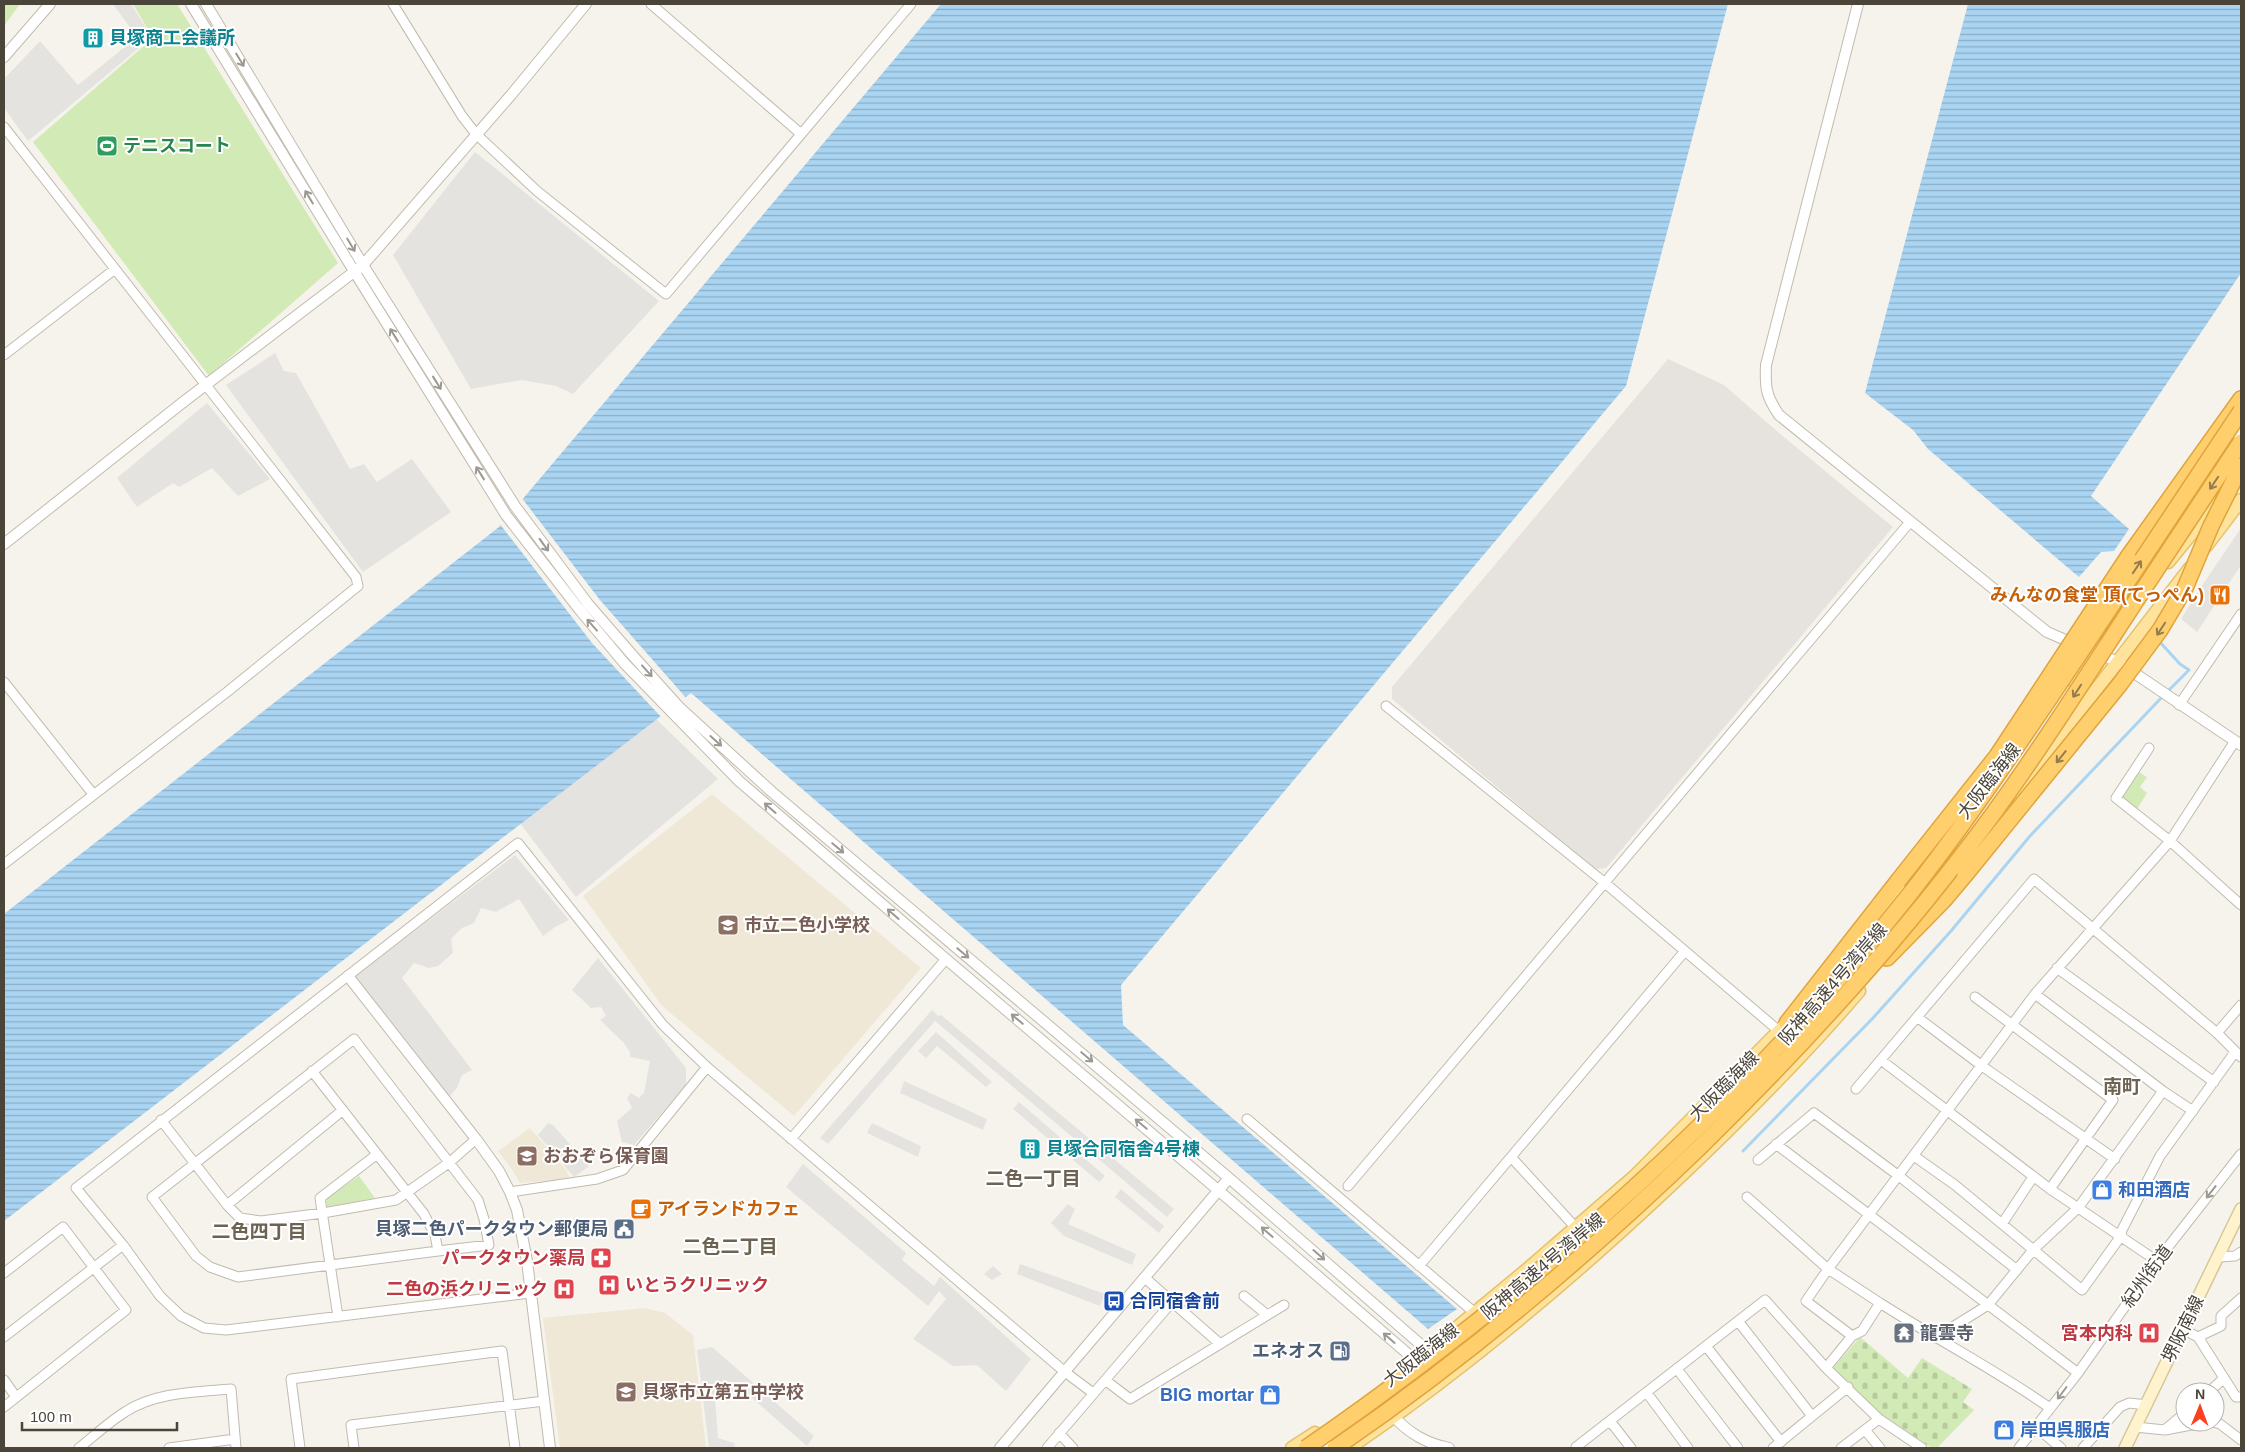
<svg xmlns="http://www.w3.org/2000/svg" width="2245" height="1452" font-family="Arial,'Noto Sans JP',sans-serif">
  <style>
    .industrial { fill: #e6e2dd }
    .education { fill: #efe8d6 }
    .cemetery { fill: url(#cemetery-stones) }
    .park { fill: #d2eab5 }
    .parking { fill: #e5e3e0 }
    .water { fill: url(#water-rules) }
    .pier { fill: #f6f3ec }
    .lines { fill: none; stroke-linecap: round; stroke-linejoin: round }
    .stream { stroke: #a9d4f2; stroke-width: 3 }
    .minor-casing { stroke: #c2bbae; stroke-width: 11 }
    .tertiary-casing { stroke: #c2bbae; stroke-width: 12 }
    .secondary-casing { stroke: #d6c79b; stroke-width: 14 }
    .primary-casing { stroke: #e6c16a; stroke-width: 15 }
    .motorway-casing { stroke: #e0a43c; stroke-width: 18 }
    .minor { stroke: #fff; stroke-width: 9 }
    .tertiary { stroke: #fff; stroke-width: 10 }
    .secondary { stroke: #fff3cd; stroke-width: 11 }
    .primary { stroke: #ffe39c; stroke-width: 12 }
    .motorway { stroke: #ffcf6e; stroke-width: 15 }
    .motorway-bridge-casing { stroke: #e0a43c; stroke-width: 18; stroke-linecap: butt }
    .motorway-bridge { stroke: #ffcf6e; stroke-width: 15 }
    .oneway { stroke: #9c9892 }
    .oneway2 { stroke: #937c4e }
    .labels { text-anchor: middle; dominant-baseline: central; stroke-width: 4; stroke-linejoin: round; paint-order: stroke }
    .culture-label { font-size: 18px; font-weight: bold; fill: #0d838f; stroke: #fff; text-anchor: start }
    .leisure-label { font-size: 18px; font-weight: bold; fill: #27864d; stroke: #fff; text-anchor: start }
    .food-label { font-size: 18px; font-weight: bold; fill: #c56008; stroke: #fff; text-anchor: end }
    .street-label { font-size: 18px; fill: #4b4439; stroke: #fff }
    .education-label { font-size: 18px; font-weight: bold; fill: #785e54; stroke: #fff; text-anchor: start }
    .shop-label { font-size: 18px; font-weight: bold; fill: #366cbe; stroke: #fff; text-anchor: start }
    .service-label { font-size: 18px; font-weight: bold; fill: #4e5e75; stroke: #fff; text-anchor: end }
    .health-label { font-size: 18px; font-weight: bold; fill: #be3a42; stroke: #fff; text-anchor: end }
    .transit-label { font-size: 18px; font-weight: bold; fill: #164399; stroke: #fff; text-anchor: start }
    .worship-label { font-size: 18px; font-weight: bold; fill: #5b616d; stroke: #fff; text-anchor: start }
    .neighbourhood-label { font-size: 19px; font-weight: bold; fill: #6e6250; stroke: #fff }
  </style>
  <defs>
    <pattern id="cemetery-stones" width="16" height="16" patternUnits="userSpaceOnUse" patternTransform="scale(1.25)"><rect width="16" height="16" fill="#d2eab5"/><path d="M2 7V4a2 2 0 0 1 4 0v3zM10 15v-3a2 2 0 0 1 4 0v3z" fill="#b6ca9c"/></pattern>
    <pattern id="water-rules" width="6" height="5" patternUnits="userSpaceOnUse" patternTransform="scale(1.25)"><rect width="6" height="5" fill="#a9d4f2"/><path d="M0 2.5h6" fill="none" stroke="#8caec5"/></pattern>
  </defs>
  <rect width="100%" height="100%" fill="#f6f3ec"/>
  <path class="industrial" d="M1668 359 1724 385 1779 433 1893 527 1606 868 1595 869 1392 699V687Z"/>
  <path class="education" d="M712 794 921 968 794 1116 662 1006 583 896Z
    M530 1128 566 1170 570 1179 520 1183 511 1168 498 1151Z
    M644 1308 665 1313 693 1335 706 1448H560L543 1318Z"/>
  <path class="cemetery" d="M1860 1337 1908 1378 1922 1358 1972 1389 1963 1402 1974 1410 1937 1448H1932L1883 1416 1833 1368Z"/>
  <path class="park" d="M4 4H20L4 26Z
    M133 4H177L338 263 209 376 33 142 153 38Z
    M2137 771 2147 777 2140 787 2147 793 2136 811 2119 798Z
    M359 1176 375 1198 327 1207 326 1199Z"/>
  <path class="parking" d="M113 4H131L152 37 28 141 4 108V79L40 41 78 85 137 37Z
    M475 152 659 301 573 394 556 386 522 380 471 389 393 255Z
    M275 353 284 371 296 373 350 469 364 464 377 482 412 459 451 512 363 572 226 385Z
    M207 403 270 479 238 496 212 468 179 487 173 483 137 507 117 478Z
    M2241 528V565L2197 632 2181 619 2197 593Z
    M650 713 718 779 576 897 516 818Z
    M515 855 569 920 555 927 543 936 519 899 496 912 481 908 474 923 462 928 451 939 453 953 438 966 429 968 414 963 402 978 472 1070 462 1075 457 1088 449 1097 355 976Z
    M598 958 686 1068V1085L634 1145 622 1142 617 1121 632 1108 627 1098 631 1093 639 1098 644 1093 650 1061 630 1057V1052L623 1042 600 1020 606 1016 601 1007 591 1008 572 990Z
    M932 1010 938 1016 941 1015 1174 1209 1167 1217 935 1021 828 1144 820 1138Z
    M936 1032 992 1082 986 1087 937 1046 926 1058 918 1051Z
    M904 1081 987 1119 983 1130 900 1093Z
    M1019 1102 1105 1176 1099 1182 1013 1109Z
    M548 1123 553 1125 589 1166 574 1177 538 1135Z
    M872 1123 921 1146 918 1157 867 1133Z
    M803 1164 906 1253 902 1260 934 1286 940 1277 1031 1359 1006 1391 977 1365 953 1366 913 1339 946 1299 939 1291 928 1306 786 1187Z
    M1121 1189 1164 1226 1159 1233 1115 1197Z
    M1068 1204 1075 1209 1068 1224 1136 1254 1132 1265 1064 1236 1051 1223Z
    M1020 1264 1105 1294 1100 1306 1017 1274Z
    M993 1266 1002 1274 992 1280 984 1274Z
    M712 1347 814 1436 807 1446 751 1397 715 1399 718 1438 734 1443 735 1448H709L697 1350Z"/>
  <path class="water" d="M941 4H1728L1626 386 1121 985 1123 1025 1457 1309 1428 1329 691 693 4 1221V914L499 527Z
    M1968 4H2241V273L2091 496 2129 529 2114 551 2101 552 2079 577 1928 449 1913 430 1865 393Z"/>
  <path class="pier" d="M521 497 600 600 687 699 662 718 592 643 499 523Z"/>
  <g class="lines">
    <path class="stream" d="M2158 640 2180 664 2189 670 2167 692
      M1743 1151 1873 1018 1951 931 2030 836 2163 696"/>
    <g class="minor-casing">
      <path id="minor" d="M393 4 462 116 476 134 537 191 666 294 911 4
        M651 4 800 133
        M4 127 356 577 358 586 227 692 4 864
        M4 355 115 269
        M4 682 93 794
        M2179 705 2241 614
        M1386 706 1605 883 1779 1031
        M2149 748 2116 798 2170 841 2241 905
        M2057 968 2214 1082
        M1975 997 2113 1100 2050 1189
        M2241 1005 2217 1033 2241 1057
        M1917 1017 1982 1066 2115 1159
        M1881 1060 2050 1189 2157 1261
        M312 1071 424 1214 435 1235 438 1251 238 1277 210 1267 196 1256 152 1197 354 1039 478 1200 484 1219 489 1245 438 1251
        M1856 1089 2034 879 2217 1033
        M2163 1091 2193 1111
        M1247 1119 1475 1313
        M161 1120 227 1205 240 1218 261 1221 323 1213 396 1200 450 1162 476 1139
        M791 1139 946 959
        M1776 1144 2078 1373
        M1914 1156 1955 1185 2082 1290 2121 1236 2122 1230 2160 1156 2235 1052
        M1511 1157 1576 1228
        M1758 1160 1814 1113 1899 1176 2017 1270
        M1348 1186 1910 522
        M510 1192 597 1179 623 1170 707 1067
        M1747 1197 1828 1269 1880 1303
        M227 1205 343 1110
        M2002 1224 2033 1177
        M2219 1257 2235 1256 2241 1252
        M1419 1266 1685 951
        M4 1273 63 1227 126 1310 4 1407
        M1145 1278 1219 1343
        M530 1293 226 1330 204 1328 181 1316 160 1296 123 1245 76 1188 518 843 663 1025 707 1067 1065 1372 1093 1393
        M1244 1296 1266 1314
        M338 1317 320 1198 376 1155
        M1738 1321 1812 1416
        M2182 1329 2198 1337 2221 1326V1316L2241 1298
        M1852 1336 1862 1331 1880 1303C1936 1339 1996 1370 2050 1408
        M4 1337 123 1245
        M2198 1337 2236 1397H2241
        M1935 1338 1988 1305 2033 1250 2078 1208 2163 1091 2035 994
        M1706 1346 1781 1442
        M1826 1368 1852 1336 1806 1301 1828 1269 2035 994 2170 841 2235 741
        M1677 1369 1738 1448
        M4 1380 16 1397
        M1105 1380 1130 1399 1284 1305
        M2209 1392 2224 1378
        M1647 1393 1688 1448
        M1610 1421 1631 1448
        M2212 1422 2220 1424 2241 1440
        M2036 1427 2061 1448
        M2135 1427 2165 1430 2207 1422
        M2167 1428 2185 1413
        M1865 1430 1880 1448
        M1059 1433 1073 1448
        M79 1448C94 1436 109 1422 125 1412 155 1392 196 1392 231 1389L236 1448
        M169 1448 235 1439
        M300 1448 291 1379 502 1351 515 1448
        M354 1448 351 1425 544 1401
        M1047 1448 1172 1302
        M1577 1448 1576 1447 1765 1300 1826 1368 1879 1419 1922 1448
        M1773 1448 1848 1387
        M1841 1448 1879 1419
        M2019 1448 2078 1373 2157 1261 2241 1154
        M2083 1448 2120 1407 2129 1403 2147 1405"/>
    </g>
    <g class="tertiary-casing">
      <path id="tertiary" d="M191 4 354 271 506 515 579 609 625 664 739 781 946 959 1218 1190 1415 1360 1435 1382
        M206 4 363 265 515 506 588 604 634 657 680 708 772 792 1229 1178 1450 1370
        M1858 4 1766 365C1765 388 1766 396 1779 415L2047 632 2077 645
        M4 57 50 4
        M4 544 182 403 363 265 511 95 586 4
        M2097 653 2118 662 2241 745
        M348 976 476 1139 499 1171 510 1192 517 1210 527 1261 550 1448
        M1394 1417C1410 1434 1426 1443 1449 1448
        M1000 1448 1229 1178"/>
    </g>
    <g class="secondary-casing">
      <path id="secondary" d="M2125 1448 2241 1209"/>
    </g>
    <g class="primary-casing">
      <path id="primary" d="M2206 546 2241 500
        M2168 562 2222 496
        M2070 679 2112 628
        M1974 853 2062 734 2190 568
        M1864 936 1944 837
        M1448 1335 1529 1268 1634 1177 1793 1017
        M1292 1448 1315 1433
        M1349 1448C1463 1370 1569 1281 1670 1186 1736 1124 1800 1060 1859 991"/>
    </g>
    <g class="motorway-casing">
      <path id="motorway" d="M2128 557 2241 399
        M1887 958 1944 900 1965 875
        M1787 1023 1898 881"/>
    </g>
    <use href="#minor" class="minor"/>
    <use href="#tertiary" class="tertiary"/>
    <use href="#secondary" class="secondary"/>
    <use href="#primary" class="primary"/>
    <use href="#motorway" class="motorway"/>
    <g class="motorway-bridge-casing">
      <path id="motorway-bridge" d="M1965 875 2120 684 2160 630 2185 588 2211 526 2241 466
        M1898 881 1997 756 2128 557
        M1306 1448C1531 1292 1738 1110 1909 895 1969 819 2022 739 2076 659 2131 576 2186 494 2241 411
        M1335 1448C1465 1359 1586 1257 1700 1147 1801 1048 1897 943 1982 829 2028 767 2070 702 2113 636 2155 571 2198 507 2241 442"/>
    </g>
    <use href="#motorway-bridge" class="motorway-bridge"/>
  </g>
  <defs><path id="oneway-shaft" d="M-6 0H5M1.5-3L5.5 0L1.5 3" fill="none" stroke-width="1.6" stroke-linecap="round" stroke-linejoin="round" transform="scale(1.25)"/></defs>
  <g class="oneway">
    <use href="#oneway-shaft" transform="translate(240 60) rotate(59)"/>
    <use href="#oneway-shaft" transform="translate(309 197) rotate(-121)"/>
    <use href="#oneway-shaft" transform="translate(351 245) rotate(59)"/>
    <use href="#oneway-shaft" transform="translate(394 335) rotate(-122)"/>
    <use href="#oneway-shaft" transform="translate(437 383) rotate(58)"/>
    <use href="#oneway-shaft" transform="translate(480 473) rotate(-122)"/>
    <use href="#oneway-shaft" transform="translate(544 545) rotate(54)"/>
    <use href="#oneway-shaft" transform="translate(592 625) rotate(-131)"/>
    <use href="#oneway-shaft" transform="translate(647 671) rotate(48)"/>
    <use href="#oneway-shaft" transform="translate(716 741) rotate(42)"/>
    <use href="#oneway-shaft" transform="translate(770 808) rotate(-139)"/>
    <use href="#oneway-shaft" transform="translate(838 848) rotate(40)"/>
    <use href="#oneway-shaft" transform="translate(893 914) rotate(-139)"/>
    <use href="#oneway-shaft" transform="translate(963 953) rotate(40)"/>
    <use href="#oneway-shaft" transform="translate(1017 1019) rotate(-140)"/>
    <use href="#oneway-shaft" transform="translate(1087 1057) rotate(40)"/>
    <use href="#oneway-shaft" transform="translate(1141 1124) rotate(-140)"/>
    <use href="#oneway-shaft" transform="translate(2211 1192) rotate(128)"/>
    <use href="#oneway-shaft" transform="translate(1267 1232) rotate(-139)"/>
    <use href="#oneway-shaft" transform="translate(1319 1255) rotate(41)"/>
    <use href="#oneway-shaft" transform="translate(1389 1338) rotate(-139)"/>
    <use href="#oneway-shaft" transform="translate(2062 1393) rotate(127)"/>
  </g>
  <g class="oneway2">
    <use href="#oneway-shaft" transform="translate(2214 483) rotate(124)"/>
    <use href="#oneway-shaft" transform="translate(2137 567) rotate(-56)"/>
    <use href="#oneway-shaft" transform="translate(2161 629) rotate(123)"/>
    <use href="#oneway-shaft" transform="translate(2077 691) rotate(123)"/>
    <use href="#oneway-shaft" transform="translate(2061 757) rotate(129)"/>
  </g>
  <defs>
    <g id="building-square" transform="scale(1.125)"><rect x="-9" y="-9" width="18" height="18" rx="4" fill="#0f9aa8" stroke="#fff"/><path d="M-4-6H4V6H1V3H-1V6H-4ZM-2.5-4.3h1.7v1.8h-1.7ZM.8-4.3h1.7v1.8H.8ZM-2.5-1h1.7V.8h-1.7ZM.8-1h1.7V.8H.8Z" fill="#fff"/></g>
    <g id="stadium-square" transform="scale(1.125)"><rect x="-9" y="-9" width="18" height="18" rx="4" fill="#2e9e5b" stroke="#fff"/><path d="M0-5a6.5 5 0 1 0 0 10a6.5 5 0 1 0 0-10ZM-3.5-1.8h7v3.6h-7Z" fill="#fff"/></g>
    <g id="restaurant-square" transform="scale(1.125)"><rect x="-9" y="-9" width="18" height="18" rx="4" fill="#e8710a" stroke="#fff"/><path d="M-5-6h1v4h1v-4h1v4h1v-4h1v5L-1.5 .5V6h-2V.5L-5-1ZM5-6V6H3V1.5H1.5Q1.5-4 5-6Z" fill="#fff"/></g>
    <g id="school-square" transform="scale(1.125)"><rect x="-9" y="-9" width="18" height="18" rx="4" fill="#8d6e63" stroke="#fff"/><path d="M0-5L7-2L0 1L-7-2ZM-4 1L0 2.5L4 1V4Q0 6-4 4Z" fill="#fff"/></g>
    <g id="shop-square" transform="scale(1.125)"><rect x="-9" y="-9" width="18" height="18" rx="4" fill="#3f7fe0" stroke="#fff"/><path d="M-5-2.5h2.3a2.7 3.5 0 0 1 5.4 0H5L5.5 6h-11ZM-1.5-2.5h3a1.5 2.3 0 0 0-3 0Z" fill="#fff"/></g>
    <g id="cafe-square" transform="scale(1.125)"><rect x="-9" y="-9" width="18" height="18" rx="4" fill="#e8710a" stroke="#fff"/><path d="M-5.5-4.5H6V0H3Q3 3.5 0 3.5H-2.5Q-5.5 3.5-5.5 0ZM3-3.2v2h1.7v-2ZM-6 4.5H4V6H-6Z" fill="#fff"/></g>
    <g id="civic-square" transform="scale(1.125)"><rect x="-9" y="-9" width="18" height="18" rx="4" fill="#5c6f8a" stroke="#fff"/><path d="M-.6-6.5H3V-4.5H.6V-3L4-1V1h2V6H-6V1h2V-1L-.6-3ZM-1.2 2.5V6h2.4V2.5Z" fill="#fff"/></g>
    <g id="pharmacy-square" transform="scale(1.125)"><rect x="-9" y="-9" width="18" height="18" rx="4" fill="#e0444e" stroke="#fff"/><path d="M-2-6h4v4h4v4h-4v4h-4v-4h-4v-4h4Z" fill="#fff"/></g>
    <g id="hospital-square" transform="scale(1.125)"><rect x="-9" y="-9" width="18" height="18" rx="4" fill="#e0444e" stroke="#fff"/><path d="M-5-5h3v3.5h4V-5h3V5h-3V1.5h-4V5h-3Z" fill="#fff"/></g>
    <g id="bus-square" transform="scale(1.125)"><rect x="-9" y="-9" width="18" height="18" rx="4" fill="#1a4fb4" stroke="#fff"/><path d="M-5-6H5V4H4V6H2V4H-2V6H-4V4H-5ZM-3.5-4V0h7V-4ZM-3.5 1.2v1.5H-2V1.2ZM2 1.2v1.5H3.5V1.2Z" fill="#fff"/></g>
    <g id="temple-square" transform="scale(1.125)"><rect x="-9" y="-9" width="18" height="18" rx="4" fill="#6b7280" stroke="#fff"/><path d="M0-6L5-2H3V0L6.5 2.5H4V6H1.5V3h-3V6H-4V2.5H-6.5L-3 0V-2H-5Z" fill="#fff"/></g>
    <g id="fuel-square" transform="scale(1.125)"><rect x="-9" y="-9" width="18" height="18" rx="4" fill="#5c6f8a" stroke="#fff"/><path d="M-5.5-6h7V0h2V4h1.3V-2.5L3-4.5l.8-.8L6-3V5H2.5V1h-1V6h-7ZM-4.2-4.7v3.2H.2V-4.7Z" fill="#fff"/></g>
  </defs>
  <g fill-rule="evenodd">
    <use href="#building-square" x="93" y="38"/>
    <use href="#stadium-square" x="107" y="146"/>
    <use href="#restaurant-square" x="2220" y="595"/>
    <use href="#school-square" x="728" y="925"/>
    <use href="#building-square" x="1030" y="1149"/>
    <use href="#school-square" x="527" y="1156"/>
    <use href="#shop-square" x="2102" y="1190"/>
    <use href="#cafe-square" x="641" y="1209"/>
    <use href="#civic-square" x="624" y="1229"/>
    <use href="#pharmacy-square" x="601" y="1258"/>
    <use href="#hospital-square" x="609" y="1285"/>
    <use href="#hospital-square" x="564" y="1289"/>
    <use href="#bus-square" x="1114" y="1301"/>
    <use href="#temple-square" x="1904" y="1333"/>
    <use href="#hospital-square" x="2149" y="1333"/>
    <use href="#fuel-square" x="1340" y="1351"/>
    <use href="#school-square" x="626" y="1392"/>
    <use href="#shop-square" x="1270" y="1395"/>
    <use href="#shop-square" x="2004" y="1430"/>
  </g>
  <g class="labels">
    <g class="culture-label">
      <text x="109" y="38">貝塚商工会議所</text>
      <text x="1046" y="1149">貝塚合同宿舎4号棟</text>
    </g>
    <g class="leisure-label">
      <text x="123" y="146">テニスコート</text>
    </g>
    <g class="food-label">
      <text x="2204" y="595">みんなの食堂 頂(てっぺん)</text>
      <text x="657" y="1209" text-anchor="start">アイランドカフェ</text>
    </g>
    <g class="street-label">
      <text transform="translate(1989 781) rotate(-52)">大阪臨海線</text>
      <text transform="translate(1833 984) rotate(-49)">阪神高速4号湾岸線</text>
      <text transform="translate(1724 1086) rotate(-45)">大阪臨海線</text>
      <text transform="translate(1543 1266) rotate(-40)">阪神高速4号湾岸線</text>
      <text transform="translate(2147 1276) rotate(-54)">紀州街道</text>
      <text transform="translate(2183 1329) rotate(-64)">堺阪南線</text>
      <text transform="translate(1421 1355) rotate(-38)">大阪臨海線</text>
    </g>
    <g class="education-label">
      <text x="744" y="925">市立二色小学校</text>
      <text x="543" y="1156">おおぞら保育園</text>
      <text x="642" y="1392">貝塚市立第五中学校</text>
    </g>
    <g class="shop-label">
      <text x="2118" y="1190">和田酒店</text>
      <text x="1254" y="1395" text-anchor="end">BIG mortar</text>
      <text x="2020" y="1430">岸田呉服店</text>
    </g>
    <g class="service-label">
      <text x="608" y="1229">貝塚二色パークタウン郵便局</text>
      <text x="1324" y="1351">エネオス</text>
    </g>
    <g class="health-label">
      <text x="585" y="1258">パークタウン薬局</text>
      <text x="625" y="1285" text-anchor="start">いとうクリニック</text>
      <text x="548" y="1289">二色の浜クリニック</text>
      <text x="2133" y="1333">宮本内科</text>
    </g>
    <g class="transit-label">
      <text x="1130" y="1301">合同宿舎前</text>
    </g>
    <g class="worship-label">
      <text x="1920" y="1333">龍雲寺</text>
    </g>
    <g class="neighbourhood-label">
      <text x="2122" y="1086">南町</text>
      <text x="1033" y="1178">二色一丁目</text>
      <text x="259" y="1231">二色四丁目</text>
      <text x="730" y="1246">二色二丁目</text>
    </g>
  </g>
  <rect width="2245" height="1452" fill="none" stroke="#4b4439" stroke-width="10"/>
  <g transform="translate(2200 1407) rotate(1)"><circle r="24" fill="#ffffff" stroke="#b7b4b0"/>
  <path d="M0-4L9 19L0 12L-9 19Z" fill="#fc3f1d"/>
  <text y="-8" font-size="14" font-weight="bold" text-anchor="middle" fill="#4b4439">N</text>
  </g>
  <path d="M22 1422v8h155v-8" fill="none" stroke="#4b4439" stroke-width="2.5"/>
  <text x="30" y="1422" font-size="15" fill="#4b4439" stroke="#ffffff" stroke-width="4" paint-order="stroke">100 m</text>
</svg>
